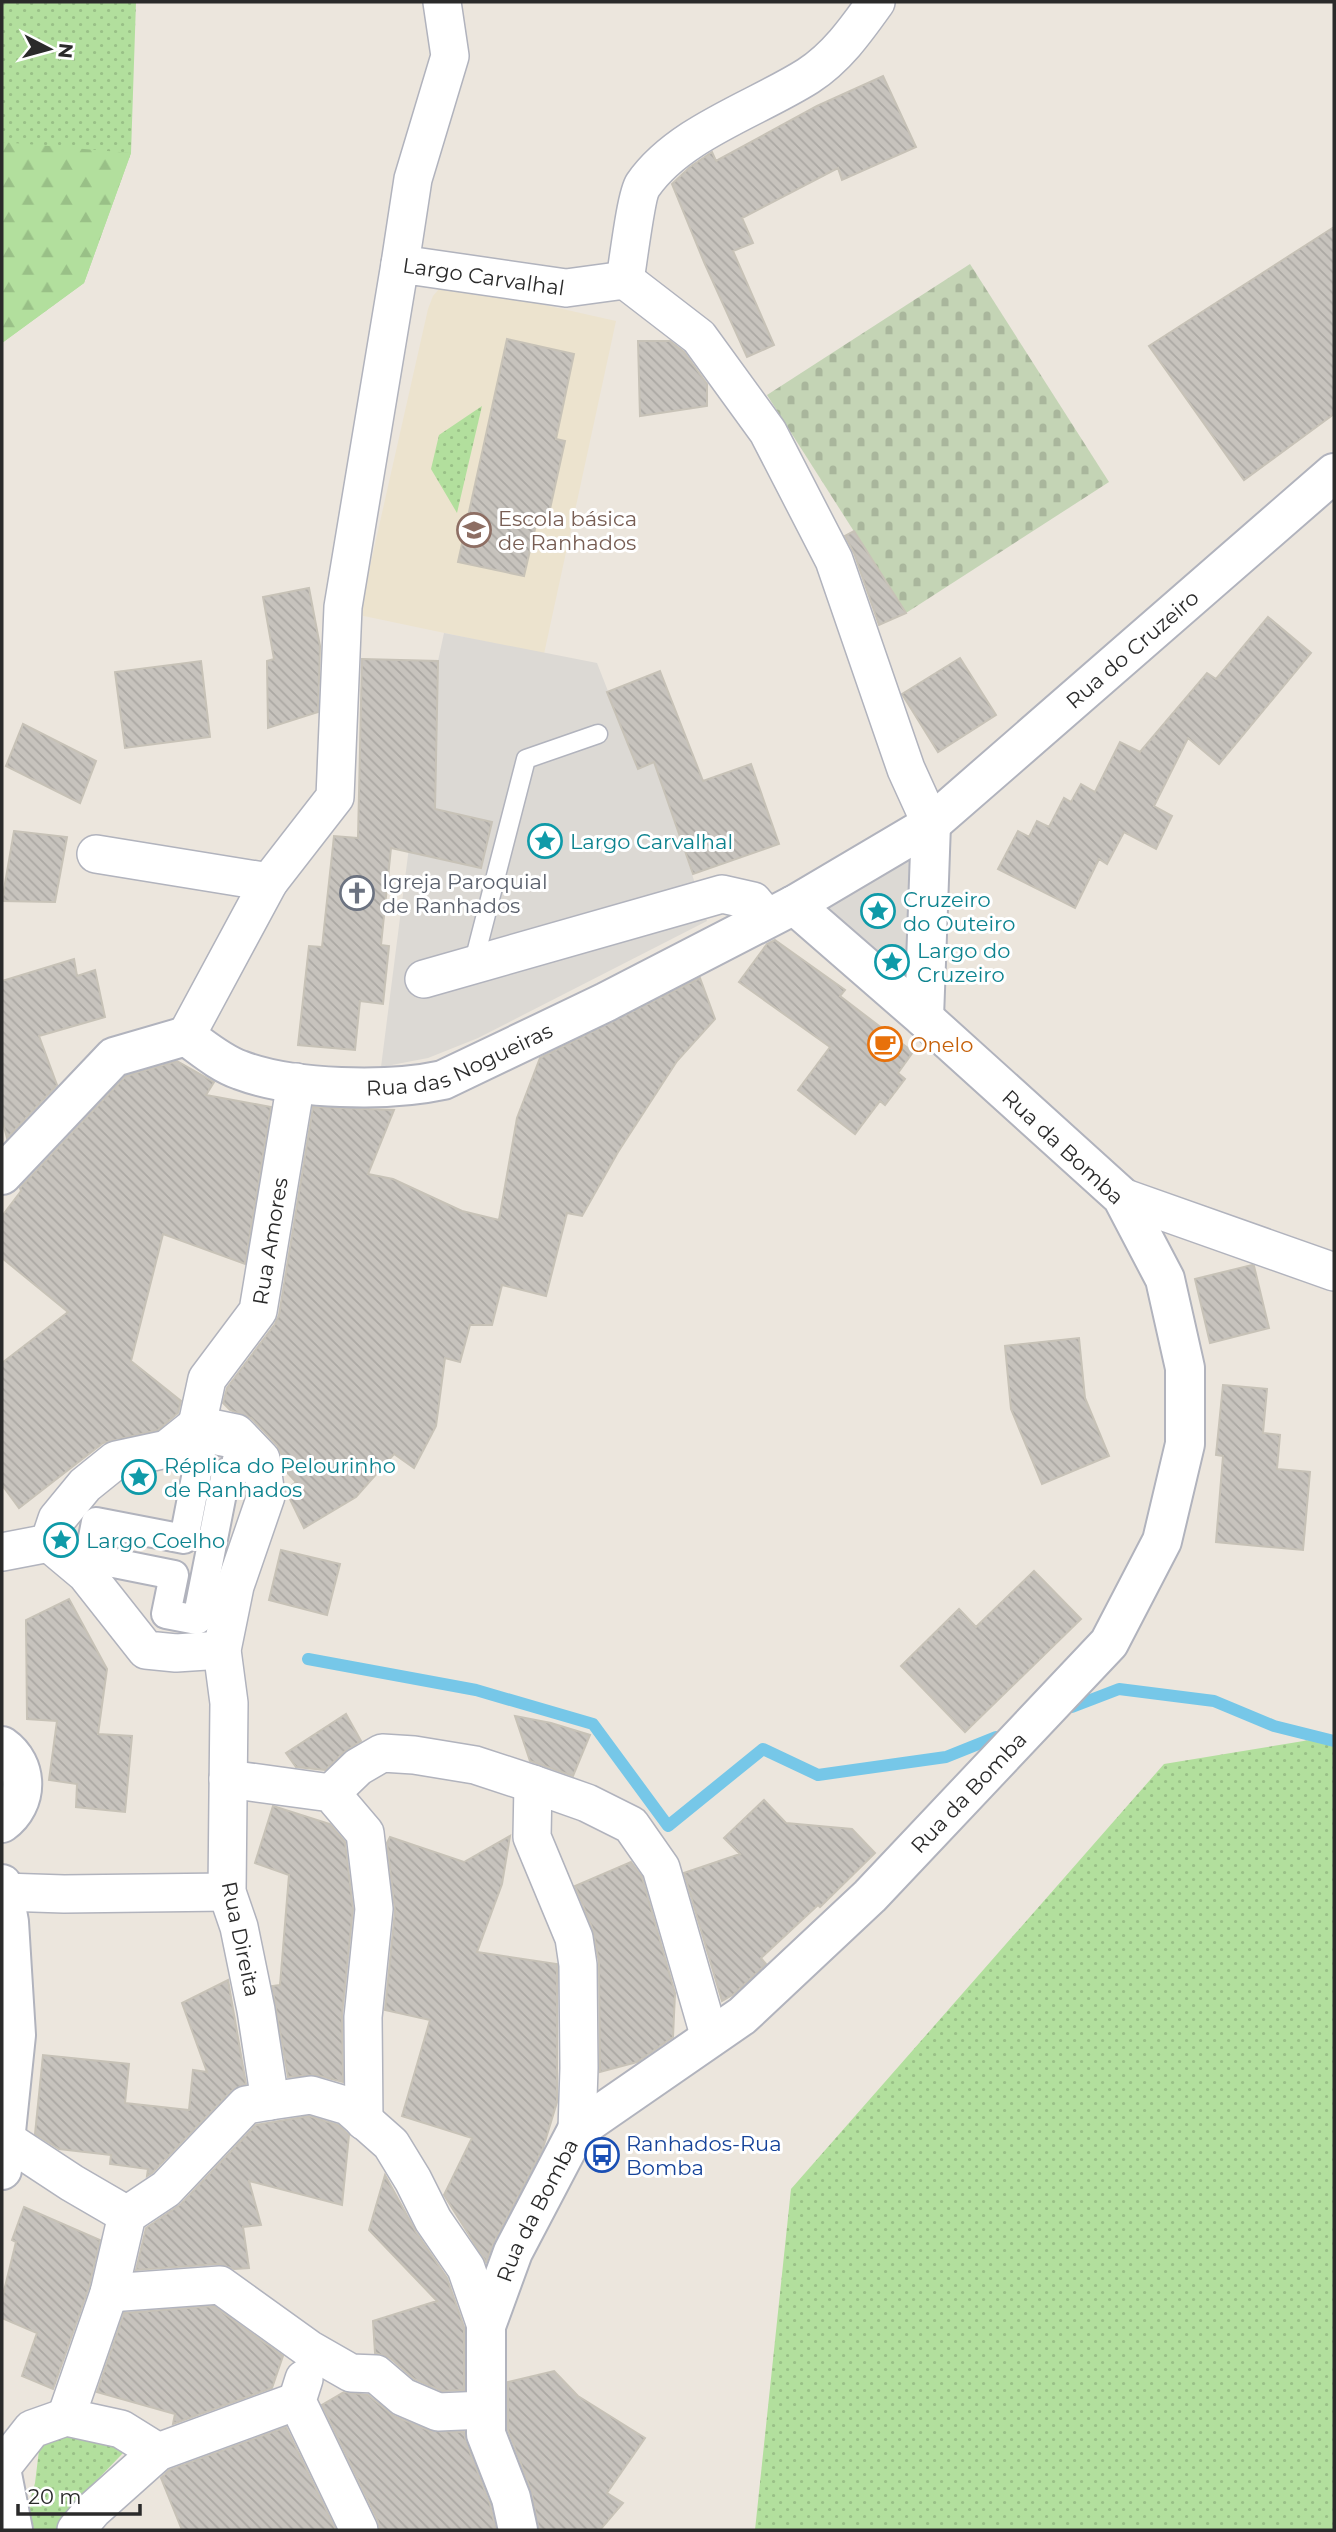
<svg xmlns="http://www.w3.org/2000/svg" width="1336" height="2532" font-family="Montserrat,sans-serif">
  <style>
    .education { fill: #ece3ce }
    .grass { fill: url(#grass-dots) }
    .forest { fill: url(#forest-firs) }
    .cemetery { fill: url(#cemetery-stones) }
    .plaza { fill: #dcd9d4 }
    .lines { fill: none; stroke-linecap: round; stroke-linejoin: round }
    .stream { stroke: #76c7e8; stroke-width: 12 }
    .building { fill: url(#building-back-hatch); stroke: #c7c2b7; stroke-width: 2 }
    .service-casing { stroke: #b1b3bd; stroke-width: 21 }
    .pedestrian-casing { stroke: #b1b3bd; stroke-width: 32 }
    .minor-casing { stroke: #b1b3bd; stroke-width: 40 }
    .tertiary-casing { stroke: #b1b3bd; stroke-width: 42 }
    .service { stroke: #fff; stroke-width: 18 }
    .pedestrian { stroke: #fff; stroke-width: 28 }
    .minor { stroke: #fff; stroke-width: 37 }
    .tertiary { stroke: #fff; stroke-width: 38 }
    .labels { text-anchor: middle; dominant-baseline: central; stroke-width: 6; stroke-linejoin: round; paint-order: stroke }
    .street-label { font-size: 21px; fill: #2a2a2a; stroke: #fff }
    .education-label { font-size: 21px; fill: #785e54; stroke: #fff; text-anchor: start }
    .culture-label { font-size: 21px; fill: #0d838f; stroke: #fff; text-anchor: start }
    .worship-label { font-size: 21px; fill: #5b616d; stroke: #fff; text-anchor: start }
    .food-label { font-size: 21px; fill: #c56008; stroke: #fff; text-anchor: start }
    .transit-label { font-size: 21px; fill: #164399; stroke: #fff; text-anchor: start }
  </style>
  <defs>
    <pattern id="grass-dots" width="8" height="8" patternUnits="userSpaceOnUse" patternTransform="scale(1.75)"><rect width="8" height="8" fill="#b2df9d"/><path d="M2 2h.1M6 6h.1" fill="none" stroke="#99c087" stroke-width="1.8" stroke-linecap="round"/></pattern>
    <pattern id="forest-firs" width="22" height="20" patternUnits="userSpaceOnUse" patternTransform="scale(1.75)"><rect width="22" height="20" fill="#b2df9d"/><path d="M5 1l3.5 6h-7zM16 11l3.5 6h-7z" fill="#99c087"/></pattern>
    <pattern id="cemetery-stones" width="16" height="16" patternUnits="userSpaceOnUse" patternTransform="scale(1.75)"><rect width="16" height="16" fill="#c4d4b5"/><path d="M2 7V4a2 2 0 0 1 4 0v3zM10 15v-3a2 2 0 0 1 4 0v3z" fill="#a9b69c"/></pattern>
    <pattern id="building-back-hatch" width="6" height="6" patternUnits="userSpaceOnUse" patternTransform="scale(1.75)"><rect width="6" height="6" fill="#c7c3bd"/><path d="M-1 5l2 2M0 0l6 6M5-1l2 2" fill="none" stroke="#aba8a3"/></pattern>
  </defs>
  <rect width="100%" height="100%" fill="#ece6dd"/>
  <path class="education" d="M451 284 616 321 544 654 359 615 428 309 433 296 439 289Z"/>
  <path class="grass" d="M2 2H136L131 153 84 283 2 343Z
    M482 406 457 513 431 469 439 435Z
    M1334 1736V2530H755L791 2189 1164 1764Z
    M100 2432 126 2447 123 2453 77 2501 58 2530H22L35 2483 41 2434Z"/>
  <path class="forest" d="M2 142 131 153 84 283 2 343Z"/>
  <path class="cemetery" d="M970 264 1109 482 906 613 767 395Z"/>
  <path class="plaza" d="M444 633 597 663 638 768 656 762 707 921 478 1038 428 1058 381 1067 414 808H435L438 661Z
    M931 824 924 1018 794 905Z"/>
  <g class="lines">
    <path class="stream" d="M308 1659 476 1690 593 1724 668 1826 763 1749 818 1775 946 1757 996 1737
      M1072 1707 1119 1689 1214 1701 1274 1726 1334 1741"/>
  </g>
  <path class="building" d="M883 76 916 147 842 180 838 168 742 218 753 243 733 251 774 345 747 357 704 262 672 184 690 167 712 152 716 161 817 106Z
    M1334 227V414L1244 480 1149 346Z
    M507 339 574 354 556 439 565 441 548 518 538 516 524 576 458 562Z
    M638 341H670L684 352 707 384V406L640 416Z
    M854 531 906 613 879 625 854 553 845 536Z
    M309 588 320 646 318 712 268 728 267 661 274 659 263 597Z
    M1268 617 1311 653 1219 764 1188 738 1154 806 1172 816 1156 849 1124 832 1107 864 1099 859 1075 908 998 869 1018 831 1029 837 1037 821 1049 827 1064 798 1071 802 1081 784 1095 792 1120 742 1140 752 1207 673 1216 679Z
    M960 658 996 715 938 752 902 694Z
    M362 659 438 661 435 809 492 822 481 868 391 848 381 945 389 946 383 1004 360 1001 355 1050 298 1045 309 946 322 947 334 836 358 838Z
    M201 661 210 737 125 748 115 672Z
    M660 671 703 781 751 764 779 844 693 874 654 762 638 769 607 692Z
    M23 724 96 761 80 803 6 766Z
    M14 831 67 837 55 902 2 901Z
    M775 940 845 990 840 996 913 1052 898 1073 905 1079 885 1105 880 1101 855 1134 798 1090 830 1047 739 982 767 944Z
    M74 959 77 976 95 970 105 1017 39 1036 57 1085 7 1138 2 1119V981Z
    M700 978 715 1019 677 1061 618 1152 582 1216 567 1213 546 1296 502 1285 492 1325H470L460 1362 445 1358 436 1426 414 1468 394 1454 356 1497 304 1528 287 1493 286 1490 296 1482 284 1469 282 1455 277 1445 251 1418 230 1410 223 1403 227 1388 275 1324 279 1315 313 1107 394 1110 368 1174 393 1179 462 1211 499 1220 517 1118 540 1058Z
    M177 1061 214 1082 206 1095 271 1107 245 1264 163 1234 131 1361 181 1401 178 1413 158 1430 103 1443 19 1508 2 1485V1363L68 1312 2 1258V1216L21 1191 20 1188 126 1076Z
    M1252 1265 1254 1266 1269 1328 1210 1343 1195 1279Z
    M1079 1338 1085 1398 1109 1456 1042 1484 1011 1409 1005 1346Z
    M1223 1385 1267 1389 1263 1433 1280 1435 1277 1469 1310 1472 1303 1550 1216 1542 1223 1456 1216 1455Z
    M281 1550 340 1564 327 1615 269 1600Z
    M1034 1571 1081 1619 965 1732 901 1666 959 1609 976 1627Z
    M69 1599 107 1669 98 1734 132 1736 125 1812 76 1807 77 1784 49 1780 57 1721 27 1719 26 1620Z
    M346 1714 361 1741 344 1752 325 1770 296 1767 286 1753Z
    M515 1716 551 1723 590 1735 573 1776 530 1761Z
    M764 1800 786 1823 852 1829 875 1853 820 1907 818 1905 761 1958 766 1964 734 1994 722 2001 684 1873 740 1854 724 1838Z
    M273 1806 330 1824 345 1842 353 1909 342 2015 343 2082 316 2075 288 2077 272 1986 280 1985 289 1875 255 1863Z
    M510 1836 502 1884 477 1952 557 1964V2102L543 2148 494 2242 486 2262 444 2195 472 2138 402 2116 430 2020 385 2010 395 1911 387 1843 390 1837 464 1862Z
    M631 1862 642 1877 675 1993 673 2037 637 2062 600 2072 599 1962 593 1930 575 1886Z
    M228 1980 246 2084 231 2091 152 2173 147 2176 148 2169 110 2164 111 2155 59 2149 35 2134 43 2055 129 2064 125 2103 189 2110 193 2070 207 2072 182 2003Z
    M309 2116 338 2125 349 2135 342 2205 249 2181 261 2225 243 2227 249 2268 234 2269 218 2264 136 2270 146 2228 181 2204 256 2125Z
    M385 2175 416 2232 447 2278 464 2327V2390L442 2391 414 2379 390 2358 375 2353 373 2321 437 2301 369 2230Z
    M24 2207 100 2240 89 2287 53 2389 22 2376 37 2333 2 2318V2299L16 2242 12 2240Z
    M214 2306 283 2356 272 2388 173 2424 175 2414 97 2392 124 2313Z
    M554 2371 578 2396 645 2438 607 2493 623 2503 600 2530H539L531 2490 508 2430V2382Z
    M344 2392 368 2395 394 2416 430 2431 464 2432 466 2442 490 2504 496 2530H380L378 2521 322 2405Z
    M286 2427 336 2530H182L161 2478 169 2470Z"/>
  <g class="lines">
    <g class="service-casing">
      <path id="service" d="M473 965 526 759 598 734"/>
    </g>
    <g class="pedestrian-casing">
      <path id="pedestrian" d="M199 1437 240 1445 234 1474 226 1473 197 1620 166 1614 174 1575 89 1558 96 1522 184 1539 201 1452 196 1451Z"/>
    </g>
    <g class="minor-casing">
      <g id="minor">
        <path d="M400 264 413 179 450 56 442 2"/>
        <path d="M625 280C628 263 636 195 643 185 679 133 756 109 808 76 837 57 856 30 876 2"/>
        <path d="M96 854 269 882"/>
        <path d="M424 979 722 894 753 901 767 918"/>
        <path id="s1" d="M186 1036 269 882 335 797 343 607 400 264 566 288 625 280 699 337 768 432 834 560 906 769 931 824"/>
        <path d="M1122 1197 1334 1272"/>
        <path id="s2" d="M197 1425 207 1379 258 1311 296 1082"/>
        <path d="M49 1543 86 1574 146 1650 176 1653 222 1650"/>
        <path d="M49 1543 57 1519 85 1485 116 1460 167 1449 197 1425"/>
        <path d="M2 1552 49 1543"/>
        <path d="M228 1779 331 1793 365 1833 374 1909 363 2017 364 2121"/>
        <path d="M533 1784 532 1837 574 1938 578 1965 579 2068 577 2130"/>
        <path d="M331 1793 358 1767 382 1753 414 1755 475 1765 533 1784 587 1803 631 1825 661 1868 710 2038"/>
        <path d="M3 1892 64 1894 227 1892"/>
        <path d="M270 2101 311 2095 348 2106 391 2144 413 2180 433 2220 466 2268 486 2326"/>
        <path d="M5 2139 72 2183 127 2215"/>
        <path d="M109 2293 220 2285 309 2349 351 2373 376 2374 403 2397 438 2412 486 2410"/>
        <path d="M304 2379 297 2401 359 2530"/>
        <path d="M66 2417 109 2293 127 2215 166 2189 246 2105 270 2101 256 2010 239 1927 227 1892 229 1703 222 1650 235 1586 266 1496 261 1459 236 1433 197 1425"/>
        <path d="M2 2467 32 2429 66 2417 121 2429 158 2452"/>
        <path d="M76 2530 93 2510 158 2452 297 2401"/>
      </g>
    </g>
    <g class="tertiary-casing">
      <g id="tertiary">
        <path d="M924 1018 931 824"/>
        <path id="s3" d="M2 1175 114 1057 186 1036C203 1048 220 1063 240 1070 293 1090 388 1092 443 1080L606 1002 794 905 931 824 1334 473"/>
        <path d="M2 1746C29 1765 29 1803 2 1823"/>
        <path d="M2 1884 9 1922 16 2035 2 2170"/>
        <path d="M2 2474 13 2530"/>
        <path id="s4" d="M518 2530 511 2498 486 2434V2326L513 2252 577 2130 742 2016 870 1896 1109 1643 1162 1541 1185 1444V1368L1165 1279 1122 1197 924 1018 794 905"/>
      </g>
    </g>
    <use href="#service" class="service"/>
    <use href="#pedestrian" class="pedestrian"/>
    <use href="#minor" class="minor"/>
    <use href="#tertiary" class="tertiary"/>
  </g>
  <defs>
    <g id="school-ring" transform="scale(1.75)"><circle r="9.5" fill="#fff" stroke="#8d6e63" stroke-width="1.5"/><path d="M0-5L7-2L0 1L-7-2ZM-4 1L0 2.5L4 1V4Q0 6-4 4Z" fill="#8d6e63"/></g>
    <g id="sight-ring" transform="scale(1.75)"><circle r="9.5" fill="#fff" stroke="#0f9aa8" stroke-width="1.5"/><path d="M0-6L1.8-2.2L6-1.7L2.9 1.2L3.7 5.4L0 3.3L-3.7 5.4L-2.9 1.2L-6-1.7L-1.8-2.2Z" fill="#0f9aa8"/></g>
    <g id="church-ring" transform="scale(1.75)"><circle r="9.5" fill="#fff" stroke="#6b7280" stroke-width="1.5"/><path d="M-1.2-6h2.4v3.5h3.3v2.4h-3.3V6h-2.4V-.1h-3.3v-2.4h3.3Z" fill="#6b7280"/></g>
    <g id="cafe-ring" transform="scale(1.75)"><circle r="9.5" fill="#fff" stroke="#e8710a" stroke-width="1.5"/><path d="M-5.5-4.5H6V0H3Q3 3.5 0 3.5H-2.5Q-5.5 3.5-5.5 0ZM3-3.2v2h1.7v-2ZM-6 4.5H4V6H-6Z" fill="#e8710a"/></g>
    <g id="bus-ring" transform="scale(1.75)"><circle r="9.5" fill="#fff" stroke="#1a4fb4" stroke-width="1.5"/><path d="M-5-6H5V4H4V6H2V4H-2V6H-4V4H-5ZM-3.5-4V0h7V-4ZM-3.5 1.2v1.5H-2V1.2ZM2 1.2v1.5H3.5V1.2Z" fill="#1a4fb4"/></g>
  </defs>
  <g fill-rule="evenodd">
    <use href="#school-ring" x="474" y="530"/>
    <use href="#sight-ring" x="545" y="841"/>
    <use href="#church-ring" x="357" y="893"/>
    <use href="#sight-ring" x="878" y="911"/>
    <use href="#sight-ring" x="892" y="962"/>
    <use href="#cafe-ring" x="885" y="1044"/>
    <use href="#sight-ring" x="139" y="1477"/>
    <use href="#sight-ring" x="61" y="1540"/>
    <use href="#bus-ring" x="602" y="2155"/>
  </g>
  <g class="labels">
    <g class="street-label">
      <text stroke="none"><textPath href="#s1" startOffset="905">Largo Carvalhal</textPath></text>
      <text stroke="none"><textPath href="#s3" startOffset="1325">Rua do Cruzeiro</textPath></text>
      <text stroke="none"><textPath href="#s3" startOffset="528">Rua das Nogueiras</textPath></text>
      <text transform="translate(1063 1147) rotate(43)">Rua da Bomba</text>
      <text stroke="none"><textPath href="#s2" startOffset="203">Rua Amores</textPath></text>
      <text stroke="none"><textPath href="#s4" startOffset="945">Rua da Bomba</textPath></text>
      <text transform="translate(241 1939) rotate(78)">Rua Direita</text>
      <text stroke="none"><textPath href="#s4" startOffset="336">Rua da Bomba</textPath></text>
    </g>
    <g class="education-label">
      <text x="498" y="518">Escola básica<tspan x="498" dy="24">de Ranhados</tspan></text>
    </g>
    <g class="culture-label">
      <text x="570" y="841">Largo Carvalhal</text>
      <text x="903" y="899">Cruzeiro<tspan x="903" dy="24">do Outeiro</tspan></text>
      <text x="917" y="950">Largo do<tspan x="917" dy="24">Cruzeiro</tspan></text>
      <text x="164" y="1465">Réplica do Pelourinho<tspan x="164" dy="24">de Ranhados</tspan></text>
      <text x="86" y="1540">Largo Coelho</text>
    </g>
    <g class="worship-label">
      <text x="382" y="881">Igreja Paroquial<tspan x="382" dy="24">de Ranhados</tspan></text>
    </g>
    <g class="food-label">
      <text x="910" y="1044">Onelo</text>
    </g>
    <g class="transit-label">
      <text x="626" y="2143">Ranhados-Rua<tspan x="626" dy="24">Bomba</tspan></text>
    </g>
  </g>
  <rect width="1336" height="2532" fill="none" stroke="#2a2a2a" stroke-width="7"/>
  <g transform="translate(49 49) rotate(96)" stroke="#ffffff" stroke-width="5" paint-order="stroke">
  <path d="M0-5L12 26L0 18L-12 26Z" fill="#2a2a2a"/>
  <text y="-10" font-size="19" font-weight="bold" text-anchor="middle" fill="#2a2a2a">N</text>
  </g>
  <path d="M18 2504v10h122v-10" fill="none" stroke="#2a2a2a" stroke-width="3.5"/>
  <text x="28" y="2504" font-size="21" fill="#2a2a2a" stroke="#ffffff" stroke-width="5" paint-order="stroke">20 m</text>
</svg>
